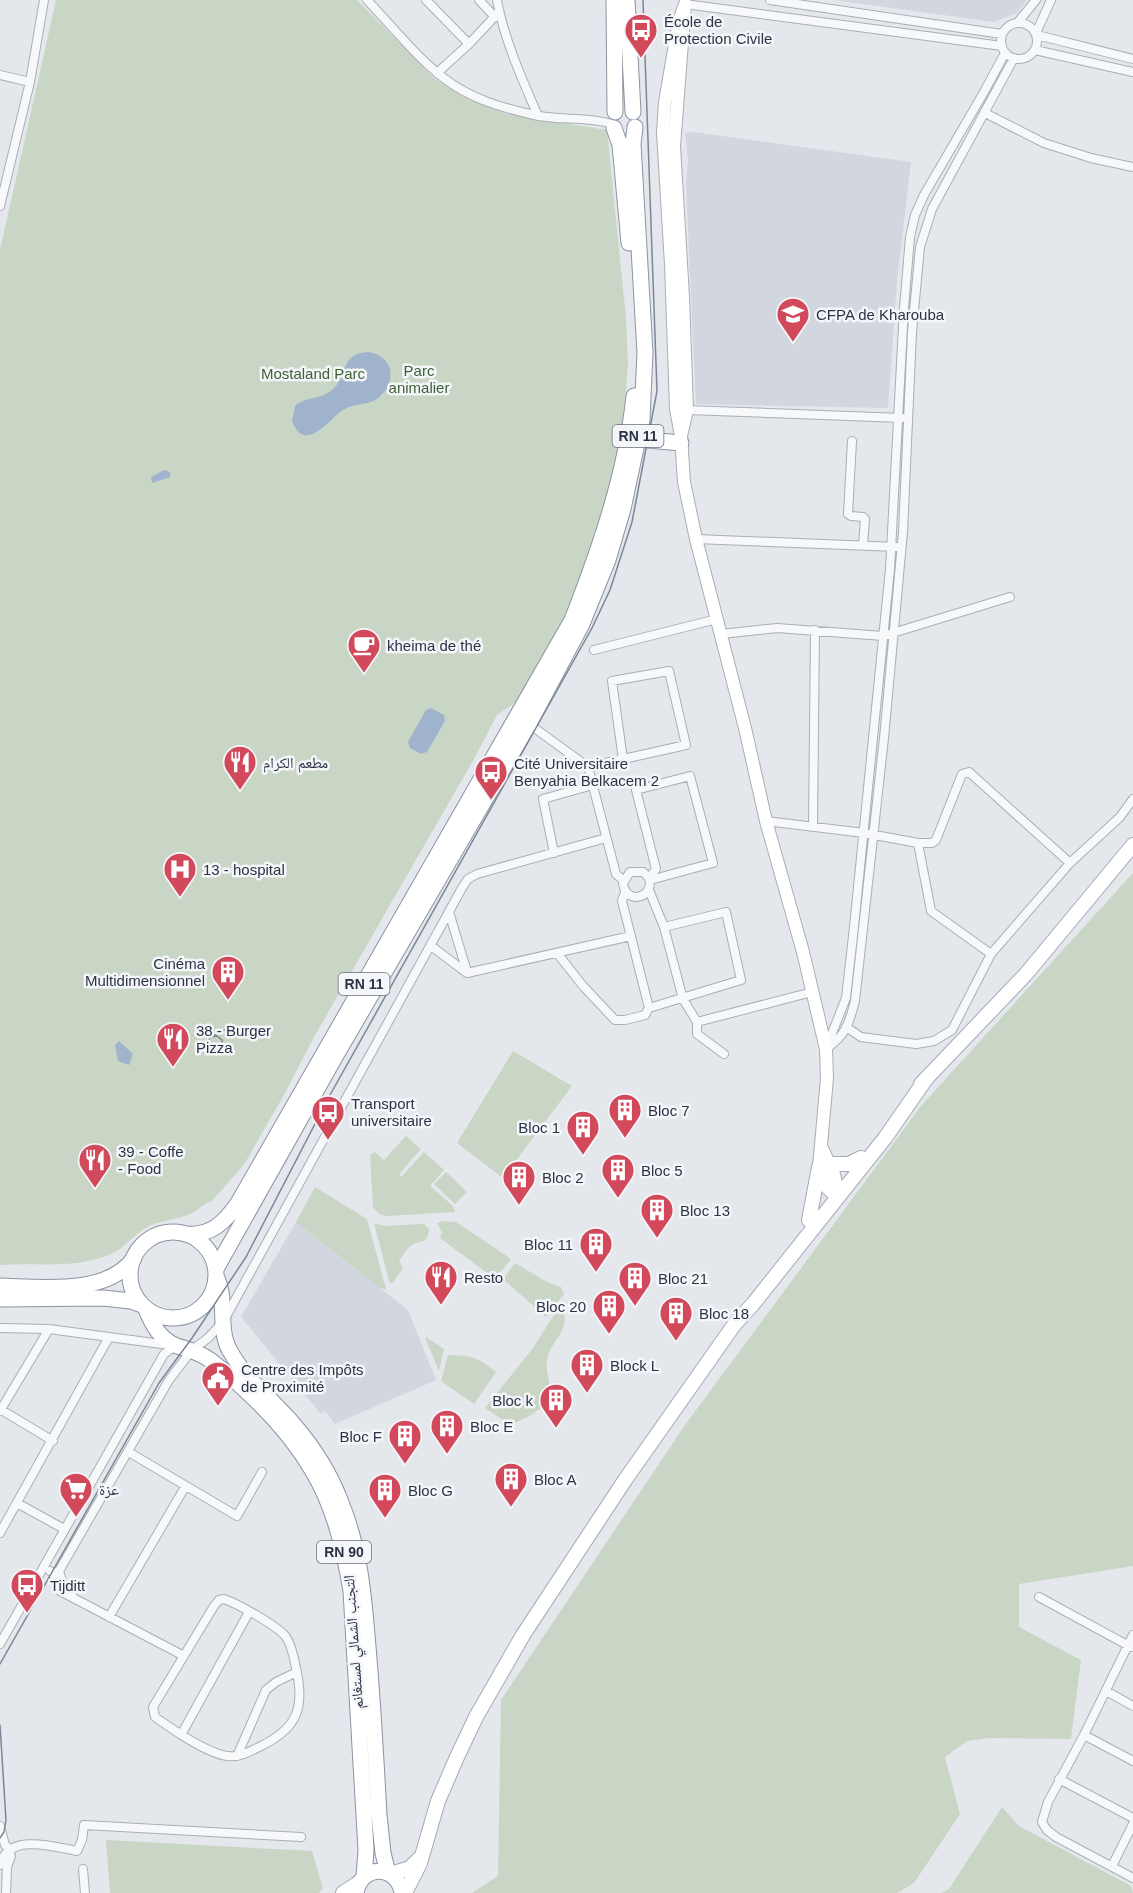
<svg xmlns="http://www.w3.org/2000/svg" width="1133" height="1893" font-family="Arial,'Noto Naskh Arabic',sans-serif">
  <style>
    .built { fill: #d2d6de }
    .green { fill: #c9d6c5 }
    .water { fill: #9fb4cc }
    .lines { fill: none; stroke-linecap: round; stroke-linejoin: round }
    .street-casing { stroke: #a9aeb7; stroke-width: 10 }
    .secondary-casing { stroke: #a9aeb7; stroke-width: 14 }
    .primary-casing { stroke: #a3abb8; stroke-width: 16 }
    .highway-casing { stroke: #8b94a3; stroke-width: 17 }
    .street { stroke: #f7f8fa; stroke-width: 8 }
    .secondary { stroke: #fff; stroke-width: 12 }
    .primary { stroke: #fff; stroke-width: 14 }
    .highway { stroke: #fff; stroke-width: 15 }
    .tram { stroke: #7d8696; stroke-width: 1.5 }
    .labels { text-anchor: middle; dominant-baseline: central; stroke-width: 5; stroke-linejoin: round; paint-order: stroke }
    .shield { fill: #f4f6f9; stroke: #676e7b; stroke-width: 1.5 }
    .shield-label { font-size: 14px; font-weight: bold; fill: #2b3445 }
    .poi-label { font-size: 15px; fill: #2b3445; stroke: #f4f6f9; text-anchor: start }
    .park-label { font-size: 15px; fill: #3f6138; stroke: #f4f6f9 }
    .street-label { font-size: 15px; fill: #2b3445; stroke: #f4f6f9 }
  </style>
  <rect width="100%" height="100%" fill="#e4e7ec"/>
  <path class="built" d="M834 0H1027L1017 13 994 22Z
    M693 132 911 162 897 281 888 408 696 404 686 186 688 160 685 133Z
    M296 1222 408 1310 436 1380 335 1424 325 1411 321 1414 241 1317Z"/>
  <path class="green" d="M56 0H357L435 79 469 99 506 114 607 130 626 318 628 365 622 433 609 496 568 618 523 697 497 715 474 759 314 1037 285 1093 245 1163 212 1201C204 1203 200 1209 192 1213 177 1221 159 1219 144 1229 132 1236 124 1249 111 1254 74 1270 38 1262 0 1265V250Z
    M1133 873V1566L1019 1584V1627L1081 1660 1071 1739 989 1738 967 1741 945 1757 960 1814 914 1883 897 1893H472L498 1876 501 1700 685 1425 921 1106Z
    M513 1051 572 1086 503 1178 457 1143Z
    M406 1136 421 1149 399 1174 401 1177 424 1152 444 1170 430 1186 453 1206 455 1212 386 1216 379 1214 373 1207 370 1155 375 1152 384 1160Z
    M446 1172 467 1192 455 1204 434 1184Z
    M315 1187 367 1219 386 1289 380 1288 296 1222Z
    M444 1221 456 1222 511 1259 495 1279 440 1238 442 1232 437 1223Z
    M374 1223 385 1226 424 1224 429 1229C428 1245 422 1239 412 1245 407 1247 403 1256 399 1261L403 1268 392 1284 389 1281Z
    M515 1263 547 1282 561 1287 564 1294 546 1317 503 1279Z
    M559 1307 563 1309C571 1333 549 1341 547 1361 545 1375 555 1389 546 1402 538 1414 522 1419 510 1425L485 1408 533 1348Z
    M426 1337 444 1349 439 1371 425 1338Z
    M448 1355 468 1356 481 1361 496 1372 474 1404 441 1381Z
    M1002 1807 1019 1826 1131 1886 1133 1893H941L949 1889Z
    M106 1840 312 1851 323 1888 319 1893H110Z"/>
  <path class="water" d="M369 352C379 354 387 359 390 369 391 375 390 382 387 388 374 409 360 400 343 410 329 419 305 455 292 421L295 406C306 396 322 400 333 389 349 375 339 353 369 352Z
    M164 470 170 472V477L152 483 151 477Z
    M431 708 444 715 445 721 427 752 421 754 410 748 408 742 426 710Z
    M119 1041 133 1054 129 1065 118 1061 115 1045Z"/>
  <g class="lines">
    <g class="street-casing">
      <path id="street" d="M367 0C390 24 419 60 445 79 471 99 503 108 534 115 560 121 587 116 612 124
        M426 0 469 44
        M479 0 495 17
        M497 0C504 39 522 79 538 116
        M770 0 1002 34
        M685 4 1002 46
        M1018 22 1036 0
        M1001 41a18 18 0 1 1 36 0a18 18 0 1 1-36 0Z
        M1036 33 1051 0
        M1037 35 1133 59
        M1035 50 1133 72
        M437 73 469 44 499 12
        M0 75 30 82
        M985 113 1044 143 1091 158 1133 167
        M0 206 30 82 44 0
        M687 410 902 418
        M852 441 848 514 851 516 863 517 865 519 863 545
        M696 539 897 547
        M721 634 777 628 883 636 1010 597
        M594 650 717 619
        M529 724 588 767 616 874 624 881
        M588 767 686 745 669 671 612 681 623 759
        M766 821 864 833 918 843H932L936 840 962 774 969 772 1070 863
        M813 827 815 630
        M918 843 931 911 991 954
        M554 853 543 799 593 785
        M649 878 643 872H630L623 883C625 905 655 899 649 878L656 869 636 790 690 776 713 863 650 880
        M649 890 664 927 683 999 697 1022 812 992
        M625 892 622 901 649 1008 741 980 726 912 664 927
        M449 912 467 972
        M431 946 467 973 631 936
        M557 953 583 986 615 1020H625L645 1015 649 1008
        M697 1022V1034L724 1054
        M846 1027 861 1037 916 1044 934 1041 952 1030 991 954 1070 863 1120 817 1133 799
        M827 1046 846 998 854 927 890 569 904 308 910 237 915 215 924 195 984 92 1005 53
        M826 1049C846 1035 849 1024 855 1001L884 738 903 532 912 332 920 247 932 209 1014 58
        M0 1328 49 1329 169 1345
        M0 1409 53 1441
        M0 1411 49 1329
        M132 1454 237 1516 262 1472
        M17 1503 64 1529
        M0 1533 109 1337
        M50 1571 53 1573 60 1591 184 1656
        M59 1571 63 1584 74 1598
        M53 1573 59 1571 169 1380 192 1350 208 1338 223 1322 462 888 468 879 477 874 606 838
        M1039 1597 1131 1647
        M224 1599C238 1604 278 1626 286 1637 292 1645 294 1659 296 1668 305 1707 298 1728 261 1746 251 1751 239 1758 227 1756 206 1753 172 1729 155 1717L153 1707 214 1606 219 1600Z
        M109 1617 185 1487
        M1133 1635 1084 1735 1048 1802 1042 1822 1047 1830 1056 1837 1133 1878
        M0 1644 164 1354 175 1346
        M1106 1691 1133 1706
        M181 1735 249 1612
        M1084 1735 1133 1761
        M237 1756 266 1690 276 1682 297 1672
        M1059 1779 1133 1818
        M0 1826 5 1845 11 1850
        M0 1865C8 1833 52 1846 77 1851L82 1840 84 1825 301 1837
        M1112 1866 1133 1824
        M83 1869 85 1893
        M6 1893 7 1867 11 1856 9 1853"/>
    </g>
    <g class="secondary-casing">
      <path id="secondary" d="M685 4 674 146 683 297 687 410 681 436 676 409 671 264 663 133 665 102 679 21Z
        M681 436 684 482 696 539 745 728 766 821 803 952 826 1049 827 1078 819 1167 826 1187 832 1193 839 1196 834 1174 821 1146"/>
    </g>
    <g class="primary-casing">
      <path id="primary" d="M921 1084 1026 974 1133 845
        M830 1164H849L861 1158
        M809 1220 819 1167
        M391 1874 410 1868 420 1858
        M343 1893 360 1882
        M405 1893 420 1863 438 1801 457 1757 476 1717 523 1635 625 1480 734 1325 753 1304 885 1138 926 1079"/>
    </g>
    <g class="highway-casing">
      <path id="highway" d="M614 0 615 112
        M627 0 633 112
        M614 128 620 145 629 243
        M638 439 681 443
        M130 1275a43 43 0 1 1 86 0a43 43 0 1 1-86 0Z
        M187 1234C211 1236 225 1222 238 1203L572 620C600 548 626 473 634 396
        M216 1269 335 1057 529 724 582 624 608 560 623 509 636 448 642 420 643 396 645 353 633 144 635 127
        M216 1276C228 1301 217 1329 230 1351 246 1380 274 1401 295 1426 313 1447 330 1474 340 1500 360 1548 364 1596 368 1647 373 1703 376 1759 379 1815L383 1853 388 1873
        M0 1286C41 1287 107 1296 134 1258
        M0 1299 103 1298 131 1301 142 1305
        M146 1309C152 1324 160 1340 177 1346 189 1350 199 1352 210 1360 248 1390 287 1427 312 1470 334 1506 344 1549 351 1591L366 1850 364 1877
        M356 1893C361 1864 397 1864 402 1893"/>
    </g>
    <use href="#street" class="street"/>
    <use href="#secondary" class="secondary"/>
    <use href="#primary" class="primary"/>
    <use href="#highway" class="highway"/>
    <path class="tram" d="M211 1037 217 1036 222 1040 223 1046 219 1050 213 1051 208 1048 209 1039 211 1037 233 1026
      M0 1664 159 1383 192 1338 246 1257 330 1095 592 628 610 590 632 522 657 391 643 0
      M0 1725 6 1820 4 1832 0 1838"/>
  </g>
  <defs>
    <g id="bus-pin" transform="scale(1.725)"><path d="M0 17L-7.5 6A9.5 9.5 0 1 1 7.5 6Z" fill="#d1495b" stroke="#f4f6f9"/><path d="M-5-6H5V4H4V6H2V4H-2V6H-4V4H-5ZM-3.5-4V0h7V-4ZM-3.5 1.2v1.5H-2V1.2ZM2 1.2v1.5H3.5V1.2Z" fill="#fff"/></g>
    <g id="university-pin" transform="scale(1.725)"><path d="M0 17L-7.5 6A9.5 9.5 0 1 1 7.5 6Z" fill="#d1495b" stroke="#f4f6f9"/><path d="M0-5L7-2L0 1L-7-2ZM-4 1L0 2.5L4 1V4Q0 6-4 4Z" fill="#fff"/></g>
    <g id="cafe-pin" transform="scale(1.725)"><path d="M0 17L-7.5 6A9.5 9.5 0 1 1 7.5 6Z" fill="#d1495b" stroke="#f4f6f9"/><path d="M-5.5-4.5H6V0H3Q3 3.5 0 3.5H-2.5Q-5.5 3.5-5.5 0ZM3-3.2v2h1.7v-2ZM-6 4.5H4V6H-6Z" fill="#fff"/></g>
    <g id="restaurant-pin" transform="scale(1.725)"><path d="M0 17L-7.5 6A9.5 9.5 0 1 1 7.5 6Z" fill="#d1495b" stroke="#f4f6f9"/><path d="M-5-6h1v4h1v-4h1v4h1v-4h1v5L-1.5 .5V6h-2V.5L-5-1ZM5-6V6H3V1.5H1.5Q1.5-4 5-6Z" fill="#fff"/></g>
    <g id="hospital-pin" transform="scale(1.725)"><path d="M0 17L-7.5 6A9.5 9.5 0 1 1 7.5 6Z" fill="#d1495b" stroke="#f4f6f9"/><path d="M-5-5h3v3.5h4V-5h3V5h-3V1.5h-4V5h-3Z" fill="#fff"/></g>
    <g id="building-pin" transform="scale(1.725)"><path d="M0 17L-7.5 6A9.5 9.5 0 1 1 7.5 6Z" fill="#d1495b" stroke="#f4f6f9"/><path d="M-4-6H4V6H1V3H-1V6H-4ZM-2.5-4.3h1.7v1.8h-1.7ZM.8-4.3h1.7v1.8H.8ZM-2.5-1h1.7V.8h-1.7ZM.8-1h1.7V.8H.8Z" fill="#fff"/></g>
    <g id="civic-pin" transform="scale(1.725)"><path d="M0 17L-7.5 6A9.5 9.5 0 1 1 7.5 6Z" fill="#d1495b" stroke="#f4f6f9"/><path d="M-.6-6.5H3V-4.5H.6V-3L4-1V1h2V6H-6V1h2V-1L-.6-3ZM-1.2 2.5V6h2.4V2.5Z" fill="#fff"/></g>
    <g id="supermarket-pin" transform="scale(1.725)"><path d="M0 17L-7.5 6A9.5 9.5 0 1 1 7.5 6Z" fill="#d1495b" stroke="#f4f6f9"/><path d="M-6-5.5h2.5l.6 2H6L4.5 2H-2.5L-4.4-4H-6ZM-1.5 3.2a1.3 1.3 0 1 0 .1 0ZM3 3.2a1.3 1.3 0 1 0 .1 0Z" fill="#fff"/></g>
  </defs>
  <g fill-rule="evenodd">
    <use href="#bus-pin" x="641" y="30"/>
    <use href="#university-pin" x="793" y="314"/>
    <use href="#cafe-pin" x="364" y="645"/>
    <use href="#restaurant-pin" x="240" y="762"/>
    <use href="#bus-pin" x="491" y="772"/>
    <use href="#hospital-pin" x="180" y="869"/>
    <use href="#building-pin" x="228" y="972"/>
    <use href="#restaurant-pin" x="173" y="1039"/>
    <use href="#building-pin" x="625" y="1110"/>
    <use href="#bus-pin" x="328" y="1112"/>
    <use href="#building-pin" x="583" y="1127"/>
    <use href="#restaurant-pin" x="95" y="1160"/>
    <use href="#building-pin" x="618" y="1170"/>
    <use href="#building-pin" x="519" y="1177"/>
    <use href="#building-pin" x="657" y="1210"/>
    <use href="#building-pin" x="596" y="1244"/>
    <use href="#restaurant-pin" x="441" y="1277"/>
    <use href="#building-pin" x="635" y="1278"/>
    <use href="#building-pin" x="609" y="1306"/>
    <use href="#building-pin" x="676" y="1313"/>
    <use href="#building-pin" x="587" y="1365"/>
    <use href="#civic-pin" x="218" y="1378"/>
    <use href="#building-pin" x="556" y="1400"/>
    <use href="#building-pin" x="447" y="1426"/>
    <use href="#building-pin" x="405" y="1436"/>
    <use href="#building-pin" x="511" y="1479"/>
    <use href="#supermarket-pin" x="76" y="1489"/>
    <use href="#building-pin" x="385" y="1490"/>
    <use href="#bus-pin" x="27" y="1585"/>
  </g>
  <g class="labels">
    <g class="shield">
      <rect x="612.5" y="425" width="51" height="22" rx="4.5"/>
      <rect x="338.5" y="973" width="51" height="22" rx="4.5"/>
      <rect x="317" y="1541" width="54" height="22" rx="4.5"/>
    </g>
    <g class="shield-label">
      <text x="638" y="436">RN 11</text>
      <text x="364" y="984">RN 11</text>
      <text x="344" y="1552">RN 90</text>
    </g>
    <g class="poi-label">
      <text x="664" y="21">École de<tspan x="664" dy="17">Protection Civile</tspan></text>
      <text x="816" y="314">CFPA de Kharouba</text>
      <text x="387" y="645">kheima de thé</text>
      <text x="263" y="762">مطعم الكرام</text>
      <text x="514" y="763">Cité Universitaire<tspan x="514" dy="17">Benyahia Belkacem 2</tspan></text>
      <text x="203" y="869">13 - hospital</text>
      <text x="205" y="963" text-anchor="end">Cinéma<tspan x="205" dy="17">Multidimensionnel</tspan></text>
      <text x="196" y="1030">38 - Burger<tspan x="196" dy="17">Pizza</tspan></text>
      <text x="351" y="1103">Transport<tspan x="351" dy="17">universitaire</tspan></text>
      <text x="648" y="1110">Bloc 7</text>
      <text x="560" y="1127" text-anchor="end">Bloc 1</text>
      <text x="118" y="1151">39 - Coffe<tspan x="118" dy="17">- Food</tspan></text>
      <text x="641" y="1170">Bloc 5</text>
      <text x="542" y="1177">Bloc 2</text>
      <text x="680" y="1210">Bloc 13</text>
      <text x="573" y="1244" text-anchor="end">Bloc 11</text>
      <text x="464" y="1277">Resto</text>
      <text x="658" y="1278">Bloc 21</text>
      <text x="586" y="1306" text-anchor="end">Bloc 20</text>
      <text x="699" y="1313">Bloc 18</text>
      <text x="610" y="1365">Block L</text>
      <text x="241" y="1369">Centre des Impôts<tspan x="241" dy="17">de Proximité</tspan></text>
      <text x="533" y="1400" text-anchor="end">Bloc k</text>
      <text x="470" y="1426">Bloc E</text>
      <text x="382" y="1436" text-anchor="end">Bloc F</text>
      <text x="534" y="1479">Bloc A</text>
      <text x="99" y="1489">عزة</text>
      <text x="408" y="1490">Bloc G</text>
      <text x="50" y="1585">Tijditt</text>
    </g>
    <g class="park-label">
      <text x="419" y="370">Parc<tspan x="419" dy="17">animalier</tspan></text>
      <text x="313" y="373">Mostaland Parc</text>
    </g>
    <g class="street-label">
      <text transform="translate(353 1642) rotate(-94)">التجنب الشمالي لمستغانم</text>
    </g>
  </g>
</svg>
